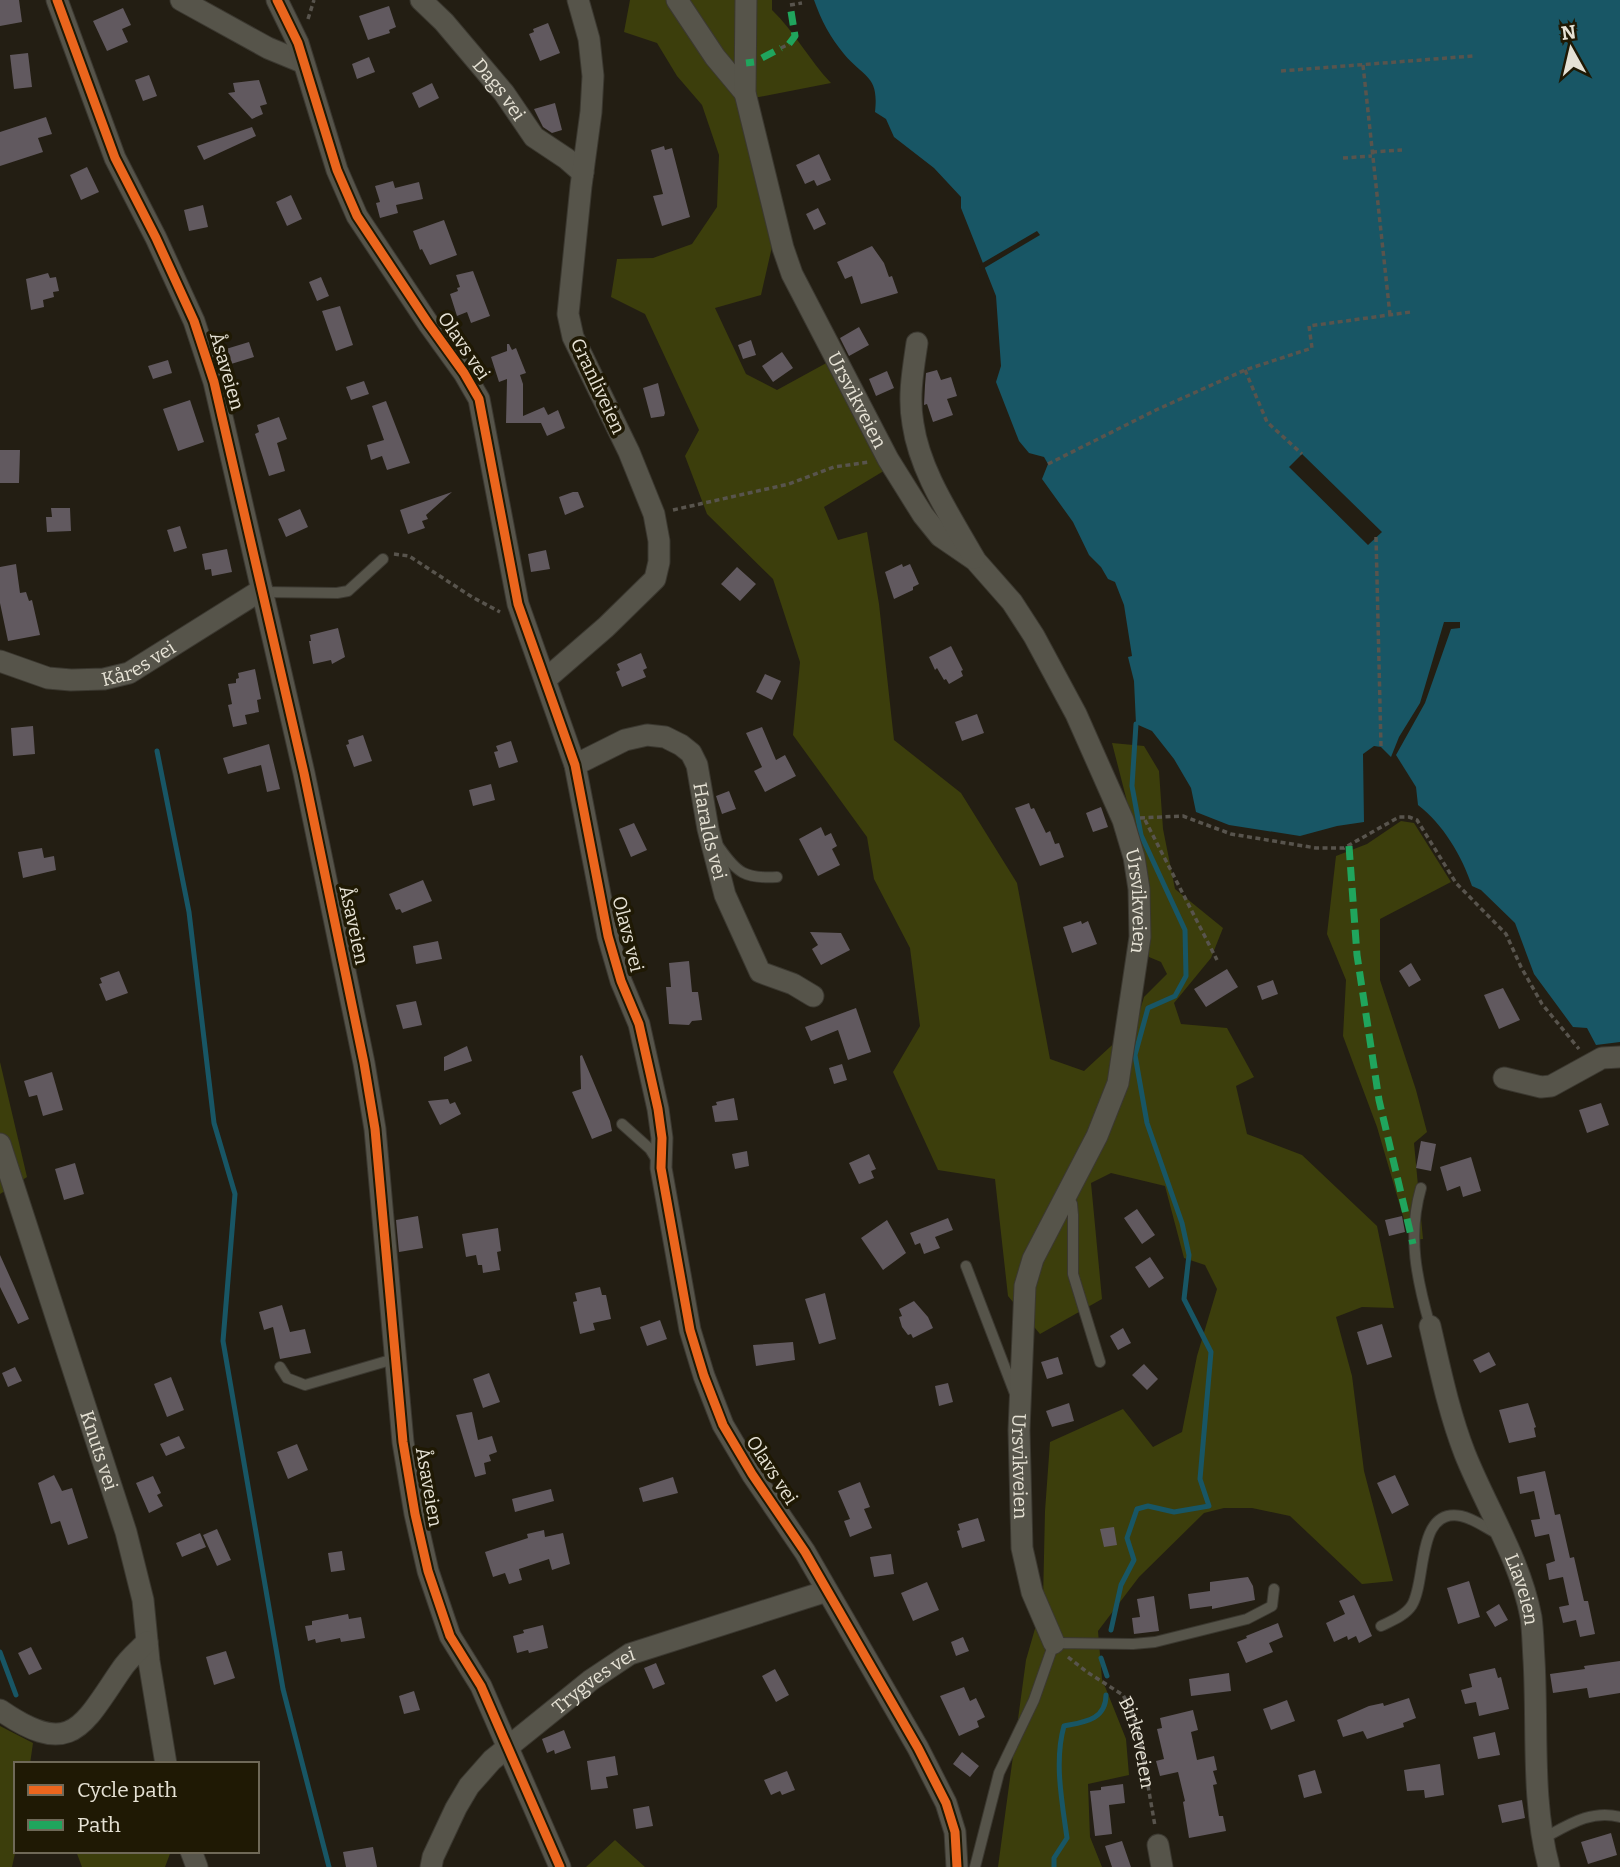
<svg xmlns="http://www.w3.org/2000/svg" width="1620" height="1867" font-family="Bitter,serif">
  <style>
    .green { fill: #3c3e0c }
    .water { fill: #185665 }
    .pier { fill: #231e13 }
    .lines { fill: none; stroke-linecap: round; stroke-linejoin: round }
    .stream { stroke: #185665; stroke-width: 5 }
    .building { fill: #61595f }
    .lane-casing { stroke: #3b3830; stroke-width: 12 }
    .street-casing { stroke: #3b3830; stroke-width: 23 }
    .path { stroke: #58544d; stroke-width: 3.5; stroke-dasharray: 5 3.5; stroke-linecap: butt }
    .lane { stroke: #56544a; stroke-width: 10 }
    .street { stroke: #56544a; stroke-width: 21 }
    .quiet { stroke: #20a55d; stroke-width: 7; stroke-dasharray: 14 7; stroke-linecap: butt }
    .cycleway-casing { stroke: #1f1904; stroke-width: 13 }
    .cycleway { stroke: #eb651d; stroke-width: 9 }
    .labels { text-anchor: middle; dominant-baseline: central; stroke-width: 7; stroke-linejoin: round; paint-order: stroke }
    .street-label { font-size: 19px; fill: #e6e2d5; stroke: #1f1904 }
  </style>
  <rect width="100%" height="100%" fill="#231e13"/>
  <path class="green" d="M630 0H772V10C795 32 809 60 831 83L754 98 774 238 761 295 715 308 746 374 777 390 830 361 870 448 887 469 824 507 838 540 867 532 879 604 894 740 961 793 1017 883 1050 1059 1084 1071 1136 1023 1144 997 1167 974 1161 962 1149 957 1148 883 1112 743 1144 746 1159 771 1163 829 1175 889 1223 928 1211 958 1174 1003 1181 1024 1227 1028 1254 1077 1236 1086 1247 1134 1302 1155 1377 1226 1394 1308 1362 1307 1336 1317 1352 1376 1364 1471 1393 1581 1362 1584 1290 1516 1252 1508H1224L1204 1513 1139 1577 1098 1631 1102 1679 1126 1739 1129 1775 1088 1784 1090 1837 1102 1867H998L1026 1660 1043 1601 1045 1511 1050 1442 1123 1409 1153 1447 1182 1432 1197 1356 1217 1289 1205 1265 1184 1258 1165 1186 1111 1173 1091 1183 1102 1299 1040 1334 1008 1296 995 1179 938 1170 893 1072 920 1026 910 948 874 879 867 837 793 735 800 662 773 579 707 514 685 456 699 430 645 314 611 297 617 259 653 258 692 244 717 207 719 155 702 105 677 76 657 43 624 32Z
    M1401 821 1414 823 1451 882 1380 919V980L1416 1090 1427 1132 1414 1143 1423 1239 1410 1240 1377 1127 1343 1036 1346 980 1327 934 1336 856 1367 844Z
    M0 1062 27 1177 0 1194Z
    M0 1726 33 1743 30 1764H16V1849L12 1867H0Z
    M615 1840 645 1867H586Z
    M76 1851H171L165 1867H82Z"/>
  <path class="water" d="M814 0H1620V1042L1596 1045 1587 1028 1573 1027 1534 974 1515 923 1481 890 1472 886C1462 856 1443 824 1418 805L1416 787 1396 755 1425 703 1451 629 1460 628V622H1444L1420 703 1399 737 1391 757 1381 747 1374 746 1363 754 1364 822 1337 826 1300 836 1229 825 1196 812 1191 788 1174 759 1152 731 1136 724 1134 681 1128 657 1132 656 1124 605 1115 582 1108 579 1101 567 1089 555 1073 522 1042 479 1048 464 1044 457 1029 453 1019 441 996 382 1001 366 996 296 961 208V197L934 168 894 137 886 119 875 112C879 75 865 79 844 54 830 37 821 20 814 0Z"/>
  <path class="pier" d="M1037 231 1040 235 981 270 979 265Z
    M1302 454 1382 532 1368 545 1289 467Z"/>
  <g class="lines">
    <path class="stream" d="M157 751 189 912 214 1123 235 1194 223 1341 283 1689 329 1867
      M1111 1630 1121 1585 1134 1560 1127 1538 1137 1509 1148 1506 1174 1512 1209 1506 1200 1479 1211 1352 1184 1299 1189 1255 1182 1223 1147 1123 1135 1055 1148 1008 1175 996 1186 976 1185 930 1141 835 1132 786 1136 724
      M0 1652 16 1695
      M1101 1658 1107 1676
      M1054 1867V1858L1067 1838C1062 1802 1054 1761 1064 1726 1084 1722 1106 1720 1106 1695"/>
  </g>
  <path class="building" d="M0 0H19L22 22 0 26Z
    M389 6 396 27 389 30 390 33 368 40 359 16Z
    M123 8 131 25 122 29 128 42 107 51 93 21Z
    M548 23 560 53 540 61 529 34 534 32 533 29Z
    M28 53 32 87 14 89 10 55Z
    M369 57 375 72 357 79 352 64Z
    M149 75 157 96 143 101 135 80Z
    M259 80 267 104 260 106 263 114 252 119 228 93 235 92 233 83Z
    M432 83 439 98 419 108 412 93Z
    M555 103 562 130 552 133 543 127 534 109Z
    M46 117 52 134 38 138 43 152 0 166V132Z
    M252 127 256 136 204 160 197 146Z
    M664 146 665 150 672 148 690 217 662 226 653 196 663 194 651 150Z
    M819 154 831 180 817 186 814 180 805 184 796 165Z
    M87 167 99 192 81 200 70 175Z
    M393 181 395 188 419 182 423 199 396 205 398 213 380 218 376 203 380 202 375 186Z
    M291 195 302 219 287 226 276 202Z
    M203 205 208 227 189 231 184 210Z
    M818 208 826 224 814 230 806 214Z
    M444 220 457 255 430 265 422 249 420 250 413 231Z
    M872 246 884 263 889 277 892 276 898 293 861 304 852 276 845 279 837 262Z
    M473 271 490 316 471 323 467 312 457 316 450 294 458 291 457 288 460 287 456 275Z
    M48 273 50 278 56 277 59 291 53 292 54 297 43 300 44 307 31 310 26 279Z
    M321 277 329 296 317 301 309 282Z
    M340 306 353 345 336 351 322 311Z
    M859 327 869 345 849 356 840 338Z
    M751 340 756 355 743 359 738 345Z
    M249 342 254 357 231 364 226 349Z
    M507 344H509L512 350 516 348 526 373 520 375 523 384V416L544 407 548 415 558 410 565 428 547 436 541 423H506L507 379 499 382 491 357 507 351Z
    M782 352 793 368 773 382 762 366Z
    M168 360 172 373 153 379 148 366Z
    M937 370 941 380 951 377 957 396 947 399 953 415 933 422 927 404 924 405 925 385 926 373Z
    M887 371 894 388 876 396 869 379Z
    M364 381 369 394 351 400 346 387Z
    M658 383 665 413 664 416 651 418 643 388Z
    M190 400 204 442 178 451 163 409Z
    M386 401 410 463 387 470 382 456 371 460 367 445 384 440 372 406Z
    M279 417 287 439 277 443 285 471 269 476 255 434 259 432 257 425Z
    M0 450H20L19 483H0Z
    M452 492 426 515 428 519 422 521 425 528 408 534 400 510Z
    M573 492H578L584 507 565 515 559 497Z
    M51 508H70L71 531 47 532 46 517H52Z
    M300 509 308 527 286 537 278 519Z
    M180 526 187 548 174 552 167 530Z
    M227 549 232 572 212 576 211 569 205 570 202 554Z
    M546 550 550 569 531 572 528 554Z
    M16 564 20 593 26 592 29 601 32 600 40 635 8 641 0 603V567Z
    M902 564 903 567 910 564 919 584 913 587V590L894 599 885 572Z
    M737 567 756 584 740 601 721 584Z
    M338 628 345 657 332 664 331 660 313 664 309 641H311L310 635Z
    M951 646 963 670 961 671 963 676 949 684 946 679 944 680 937 668 935 670 929 657Z
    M641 653 647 668 643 670 646 677 622 687 616 672 620 670 617 664Z
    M255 669 261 699 257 700 259 712 245 715 247 724 233 727 228 705 232 704 228 684 236 683V679L239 678 238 673Z
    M765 674 781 681 772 700 756 692Z
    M977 714 984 733 962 741 955 722Z
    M33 726 35 754 13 756 11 728Z
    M762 727 776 760 785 755 796 776 765 792 754 771 762 767 746 733Z
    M363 735 372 761 354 767 346 745 349 744 348 740Z
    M511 741 518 762 499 768 494 752 498 751 496 746Z
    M269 744 280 789 267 792 261 765 228 774 223 758Z
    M491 784 495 800 473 806 469 790Z
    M729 791 736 809 722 814 716 796Z
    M1029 803 1031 809 1034 808 1046 833 1050 831 1055 844 1059 843 1064 857 1040 866 1015 808Z
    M1101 807 1108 827 1093 832 1086 813Z
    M634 823 647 850 631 857 619 829Z
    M821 827 825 836 831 833 837 846 832 849 840 865 818 876 799 839Z
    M42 848 44 858 54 856 56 870 23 878 18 852Z
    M423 880 432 901 402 913 400 909 396 910 389 894Z
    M1081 921 1082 924 1088 921 1097 944 1072 953 1063 927Z
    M810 932 841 933 850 950 821 965 812 949 818 945Z
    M438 941 442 959 416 964 413 946Z
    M689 961 692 992H698L702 1020 692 1021 689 1025 669 1024 666 987H671L669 963Z
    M1411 963 1421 980 1409 987 1399 971Z
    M1227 969 1238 987 1206 1007 1194 989Z
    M119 971 128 993 106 1001 99 984 102 983 100 978Z
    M1273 980 1278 994 1262 1000 1257 986Z
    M1503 988 1520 1020 1499 1029 1484 995Z
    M416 1001 422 1025 403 1029 396 1005Z
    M856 1008 871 1052 848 1060 838 1030 811 1041 805 1027Z
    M467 1046 472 1061 444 1071V1057Z
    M582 1055 610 1121 612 1131 592 1139 572 1092 581 1089 580 1056Z
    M842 1064 847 1080 834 1084 829 1068Z
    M52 1072 63 1110 43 1116 37 1095 29 1097 24 1081Z
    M734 1098 738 1120 715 1122 712 1106 717 1105 716 1102Z
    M448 1099 450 1104 455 1102 461 1114 440 1125 428 1101Z
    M1601 1103 1609 1125 1587 1133 1579 1110Z
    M1421 1141 1436 1144 1431 1171 1416 1168Z
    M747 1151 749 1166 735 1169 732 1154Z
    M869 1154 876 1169 871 1171 874 1178 859 1184 849 1163Z
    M1471 1157 1481 1191 1463 1197 1460 1186 1447 1191 1440 1167Z
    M75 1163 84 1194 64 1200 55 1169Z
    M1137 1209 1155 1235 1142 1244 1124 1218Z
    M418 1216 423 1248 399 1252 396 1220Z
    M1402 1216 1405 1232 1389 1236 1385 1220Z
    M948 1218 953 1230 935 1237 940 1248 924 1254 920 1243 915 1245 910 1233Z
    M887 1220 906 1253 883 1270 861 1238Z
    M498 1228 501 1251 497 1252 500 1270 483 1273 482 1265H478L476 1255 466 1257 462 1234Z
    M0 1255 29 1319 18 1324 0 1287Z
    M1150 1257 1164 1278 1149 1288 1135 1267Z
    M600 1287 602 1295H606L611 1319 593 1323 595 1330 580 1334 573 1302 577 1301 575 1293Z
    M825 1293 836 1339 819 1344 805 1299Z
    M914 1301 928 1317 933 1328 913 1338 911 1334 908 1335 902 1327 899 1317 902 1316 899 1309Z
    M282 1305 290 1332 305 1329 311 1353 280 1359 273 1327 264 1330 259 1312Z
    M660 1320 667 1339 647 1346 640 1327Z
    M1382 1324 1392 1357 1367 1365 1357 1332Z
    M1123 1328 1131 1343 1118 1350 1110 1336Z
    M793 1342 795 1360 756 1366 753 1345Z
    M1489 1352 1496 1365 1480 1373 1473 1360Z
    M1058 1357 1063 1374 1047 1379 1041 1362Z
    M1144 1364 1158 1379 1147 1390 1132 1375Z
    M15 1367 22 1381 8 1387 2 1373Z
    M489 1373 500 1402 483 1408 473 1379Z
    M171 1377 184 1410 167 1417 154 1384Z
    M948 1383 953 1402 939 1406 935 1386Z
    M1069 1403 1074 1421 1052 1427 1046 1411Z
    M1528 1403 1536 1427 1534 1428 1536 1437 1509 1443 1499 1410Z
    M472 1412 478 1440 492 1436 497 1452 489 1455 491 1461 484 1463 486 1474 475 1477 456 1415Z
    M179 1436 185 1448 166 1456 160 1444Z
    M297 1444 308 1470 288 1479 277 1452Z
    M1545 1471 1555 1515 1560 1514 1570 1558 1574 1557 1584 1601H1588L1595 1634 1580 1637 1576 1620 1563 1623 1559 1607 1569 1605 1563 1577 1549 1580 1546 1564 1555 1561 1549 1534 1535 1537 1531 1520 1540 1519 1534 1491 1520 1494 1517 1477Z
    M54 1475 62 1491 72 1488 88 1538 68 1545 60 1521 51 1524 38 1483Z
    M1395 1475 1409 1505 1392 1514 1377 1483Z
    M153 1476 161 1493 157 1495 163 1506 149 1513 136 1483Z
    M673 1477 678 1493 643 1502 639 1488Z
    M860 1482 870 1507 864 1509 872 1528 850 1537 844 1521 850 1519 838 1491Z
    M551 1489 554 1501 515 1512 512 1499Z
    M978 1518 985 1541 962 1548 957 1531 960 1530 958 1524Z
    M1114 1527 1117 1545 1104 1547 1100 1529Z
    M217 1529 231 1560 217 1566 203 1535Z
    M544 1530 545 1537 563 1533 570 1564 552 1570 549 1559 519 1569 522 1580 509 1584 505 1573 493 1577 485 1552 528 1538 527 1534Z
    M200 1533 206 1547 182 1557 176 1543Z
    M342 1551 345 1570 331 1572 328 1553Z
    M891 1554 894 1574 874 1577 870 1557Z
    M1248 1577 1253 1586 1255 1600 1212 1609V1606L1190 1609 1188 1594 1210 1591V1582Z
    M1469 1581 1480 1617 1458 1624 1447 1588Z
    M927 1582 939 1610 913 1621 901 1593Z
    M1354 1595 1372 1636 1359 1643 1356 1636 1348 1640 1347 1636 1334 1642 1326 1623 1345 1614 1339 1601Z
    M1154 1596 1159 1631 1134 1634 1132 1618 1140 1617 1137 1599Z
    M1499 1604 1508 1620 1495 1627 1486 1612Z
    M348 1614 349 1619 361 1617 365 1638 341 1642 340 1638 316 1643 315 1639 308 1641 305 1626 312 1625V1621Z
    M1278 1623 1283 1637 1269 1643 1273 1652 1246 1663 1237 1642 1247 1638 1246 1636Z
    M543 1625 548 1648 529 1653 528 1650 517 1653 513 1636 524 1633 523 1630Z
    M963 1637 969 1651 956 1656 951 1642Z
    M31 1647 42 1669 29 1675 18 1653Z
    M226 1651 235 1678 214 1685 206 1657Z
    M1620 1661V1693L1589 1698 1587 1688 1553 1693 1550 1674 1585 1669 1584 1666Z
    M656 1663 665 1684 653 1689 644 1668Z
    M1495 1668 1498 1678 1501 1677 1509 1709 1479 1716 1476 1702 1465 1704 1461 1690 1472 1687 1469 1674Z
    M775 1669 789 1695 776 1702 762 1676Z
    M1229 1673 1231 1691 1191 1696 1189 1679Z
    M964 1687 970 1701 976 1698 985 1717 977 1721 979 1727 959 1736 940 1696Z
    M414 1691 420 1710 404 1714 399 1696Z
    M1409 1698 1416 1718 1403 1723 1404 1727 1367 1739 1363 1731 1343 1737 1337 1720 1369 1706 1383 1703 1384 1706Z
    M1287 1700 1295 1721 1271 1730 1263 1709Z
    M1193 1710 1198 1730 1191 1732 1197 1760 1214 1756 1217 1770 1213 1771 1217 1784 1213 1785 1219 1816H1223L1226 1831 1189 1838 1183 1802 1185 1801 1178 1772 1160 1776 1156 1761 1164 1759 1157 1729 1162 1728 1160 1718Z
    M564 1730 571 1748 555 1754 554 1750 547 1753 542 1739Z
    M1495 1732 1500 1755 1478 1759 1473 1737Z
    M962 1752 979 1766 970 1777 953 1764Z
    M615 1756 618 1775 606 1777 608 1788 591 1790 587 1761Z
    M1440 1764 1444 1795 1425 1798 1424 1790 1407 1791 1404 1770Z
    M1315 1770 1322 1793 1304 1798 1298 1775Z
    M787 1771 795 1790 782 1795 780 1791 771 1795 764 1780Z
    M1123 1784 1125 1803 1109 1805 1112 1834 1095 1836 1090 1791 1101 1790V1787Z
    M1522 1800 1525 1818 1502 1823 1498 1805Z
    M649 1806 653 1826 636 1829 633 1809Z
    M1611 1833 1617 1855 1588 1864 1581 1842Z
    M1122 1841 1131 1867H1112L1105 1846Z
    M373 1847 377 1867H346L343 1852Z"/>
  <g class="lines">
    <g class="lane-casing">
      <path id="lane" d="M263 592 337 593 348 591 383 559
        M719 847C737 873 745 879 777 877
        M622 1124 650 1149 658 1162
        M1421 1188C1407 1236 1417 1280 1430 1326
        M1067 1196 1072 1204 1073 1215V1274L1100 1362
        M966 1266 1017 1399
        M280 1367 287 1378 305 1385 394 1359
        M1381 1626C1391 1621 1405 1616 1412 1605 1427 1580 1416 1507 1461 1516 1475 1519 1487 1529 1500 1535
        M1544 1838C1568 1825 1592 1809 1620 1817
        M975 1867 999 1773 1034 1700 1054 1643 1133 1644 1155 1642 1247 1619 1272 1606 1274 1589"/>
    </g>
    <g class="street-casing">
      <g id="street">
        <path d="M57 0 115 158 156 238 194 321 214 382 304 773 364 1063 375 1129 403 1442 415 1514 428 1571 450 1636 481 1686 560 1867"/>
        <path d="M181 0 268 48 302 62"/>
        <path d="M277 0 298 43 337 170 357 216 428 323 464 373 479 399 518 604 575 765 608 936 621 981 639 1024 658 1109 662 1138 661 1168 690 1330 704 1376 723 1425 752 1474 805 1552 918 1748 946 1803 955 1832 957 1867"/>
        <path id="s2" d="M421 0 444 22 504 93 534 137 567 159 583 173"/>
        <path d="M677 0 715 57 745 93"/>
        <path id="s3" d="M746 0 745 93 783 248 792 274 888 459 923 515 940 536 975 560 1012 602 1034 636 1076 714 1123 820 1134 857 1139 889 1140 937 1118 1083 1097 1136 1033 1259 1025 1286 1019 1430 1022 1548 1032 1592 1054 1643"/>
        <path d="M917 343C913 370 908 397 913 424 920 472 951 517 974 558"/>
        <path id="s4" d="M0 661 48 678 71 680 104 679 129 673 255 594 263 592"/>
        <path d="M546 679 606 627 655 579 659 562V541L654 514 629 452 573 337 568 314 581 186 591 112 593 76 589 39 578 0"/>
        <path id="s5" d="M575 765 625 740 647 735 665 737 681 745 691 753 697 765 708 829 725 895 760 972 793 984 813 996"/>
        <path d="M1504 1078 1541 1087 1551 1086 1602 1058 1620 1057"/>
        <path id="s6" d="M0 1144 126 1532 143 1600 149 1661 166 1764"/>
        <path id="s7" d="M1430 1326C1440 1369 1449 1413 1465 1454 1487 1509 1520 1559 1531 1617 1533 1631 1533 1646 1534 1660 1538 1729 1531 1800 1549 1867"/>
        <path d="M0 1710C71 1759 82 1727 121 1670 128 1659 138 1651 147 1642"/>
        <path d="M1158 1845 1162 1867"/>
        <path d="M191 1851 197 1867"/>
        <path id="s8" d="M431 1867 433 1857 456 1808 469 1786 492 1760 591 1680 630 1654 827 1591"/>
      </g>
    </g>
    <g class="path">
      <path d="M790 5 802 3"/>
      <path d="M308 19 314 0"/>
      <path d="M781 48 789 44"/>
      <path d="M1363 65 1390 315"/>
      <path d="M1281 71 1473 56"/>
      <path d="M1372 152 1402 150"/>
      <path d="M1343 158 1372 156"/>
      <path d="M1245 370 1267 422 1302 454"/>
      <path d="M1048 464 1156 410 1245 370 1312 348 1309 326 1411 312"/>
      <path d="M673 510 789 484 834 467 869 462"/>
      <path d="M1376 537 1381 747"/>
      <path d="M394 554 409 556 472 597 500 612"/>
      <path d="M1140 818 1183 816 1231 834 1316 848H1344L1399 817H1409L1417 820 1456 883 1506 934 1521 967 1542 1004 1579 1049"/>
      <path d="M1145 820 1217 960"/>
      <path id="s1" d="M1068 1657 1087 1672 1123 1695 1130 1708 1139 1734 1155 1826"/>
    </g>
    <use href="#lane" class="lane"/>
    <use href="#street" class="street"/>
    <path class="quiet" d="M789 44 795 36 790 5
      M762 58 781 48
      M746 63 754 62
      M1349 846 1357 955 1379 1100 1413 1244"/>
    <g class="cycleway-casing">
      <path id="cycleway" d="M57 0 115 158 156 238 194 321 214 382 304 773 364 1063 375 1129 403 1442 415 1514 428 1571 450 1636 481 1686 560 1867
        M277 0 298 43 337 170 357 216 428 323 464 373 479 399 518 604 575 765 608 936 621 981 639 1024 658 1109 662 1138 661 1168 690 1330 704 1376 723 1425 752 1474 805 1552 918 1748 946 1803 955 1832 957 1867"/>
    </g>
    <use href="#cycleway" class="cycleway"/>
  </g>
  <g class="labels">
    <g class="street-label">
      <text stroke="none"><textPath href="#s2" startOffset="119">Dags vei</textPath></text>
      <text transform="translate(464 346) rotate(56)">Olavs vei</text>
      <text transform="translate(227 371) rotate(74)">Åsaveien</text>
      <text transform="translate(598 386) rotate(65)">Granliveien</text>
      <text stroke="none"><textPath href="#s3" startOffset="422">Ursvikveien</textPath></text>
      <text stroke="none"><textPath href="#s4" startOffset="145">Kåres vei</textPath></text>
      <text stroke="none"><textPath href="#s5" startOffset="208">Haralds vei</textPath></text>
      <text stroke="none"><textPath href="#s3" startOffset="1008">Ursvikveien</textPath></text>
      <text transform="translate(354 925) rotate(78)">Åsaveien</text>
      <text transform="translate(628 934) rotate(76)">Olavs vei</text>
      <text stroke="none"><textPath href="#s6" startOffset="322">Knuts vei</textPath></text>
      <text stroke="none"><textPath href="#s3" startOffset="1596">Ursvikveien</textPath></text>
      <text transform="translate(772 1470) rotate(57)">Olavs vei</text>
      <text transform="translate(429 1487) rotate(80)">Åsaveien</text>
      <text stroke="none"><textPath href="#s7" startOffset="280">Liaveien</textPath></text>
      <text stroke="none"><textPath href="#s8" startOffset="254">Trygves vei</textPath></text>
      <text stroke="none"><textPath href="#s1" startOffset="117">Birkeveien</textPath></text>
    </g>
  </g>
  <rect x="14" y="1762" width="245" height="91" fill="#1f1904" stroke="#6f6958" stroke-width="2"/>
  <rect x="28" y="1785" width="35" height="10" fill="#eb651d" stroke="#6f6958" stroke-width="2"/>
  <text x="77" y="1797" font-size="21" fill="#e6e2d5">Cycle path</text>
  <rect x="28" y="1820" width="35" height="10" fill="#20a55d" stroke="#6f6958" stroke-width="2"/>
  <text x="77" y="1832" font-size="21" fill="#e6e2d5">Path</text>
  <g transform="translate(1571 49) rotate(352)" stroke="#1f1904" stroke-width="5" paint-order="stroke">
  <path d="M0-5L12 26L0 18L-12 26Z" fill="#e6e2d5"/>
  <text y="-10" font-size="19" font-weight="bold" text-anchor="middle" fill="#e6e2d5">N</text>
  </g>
</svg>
